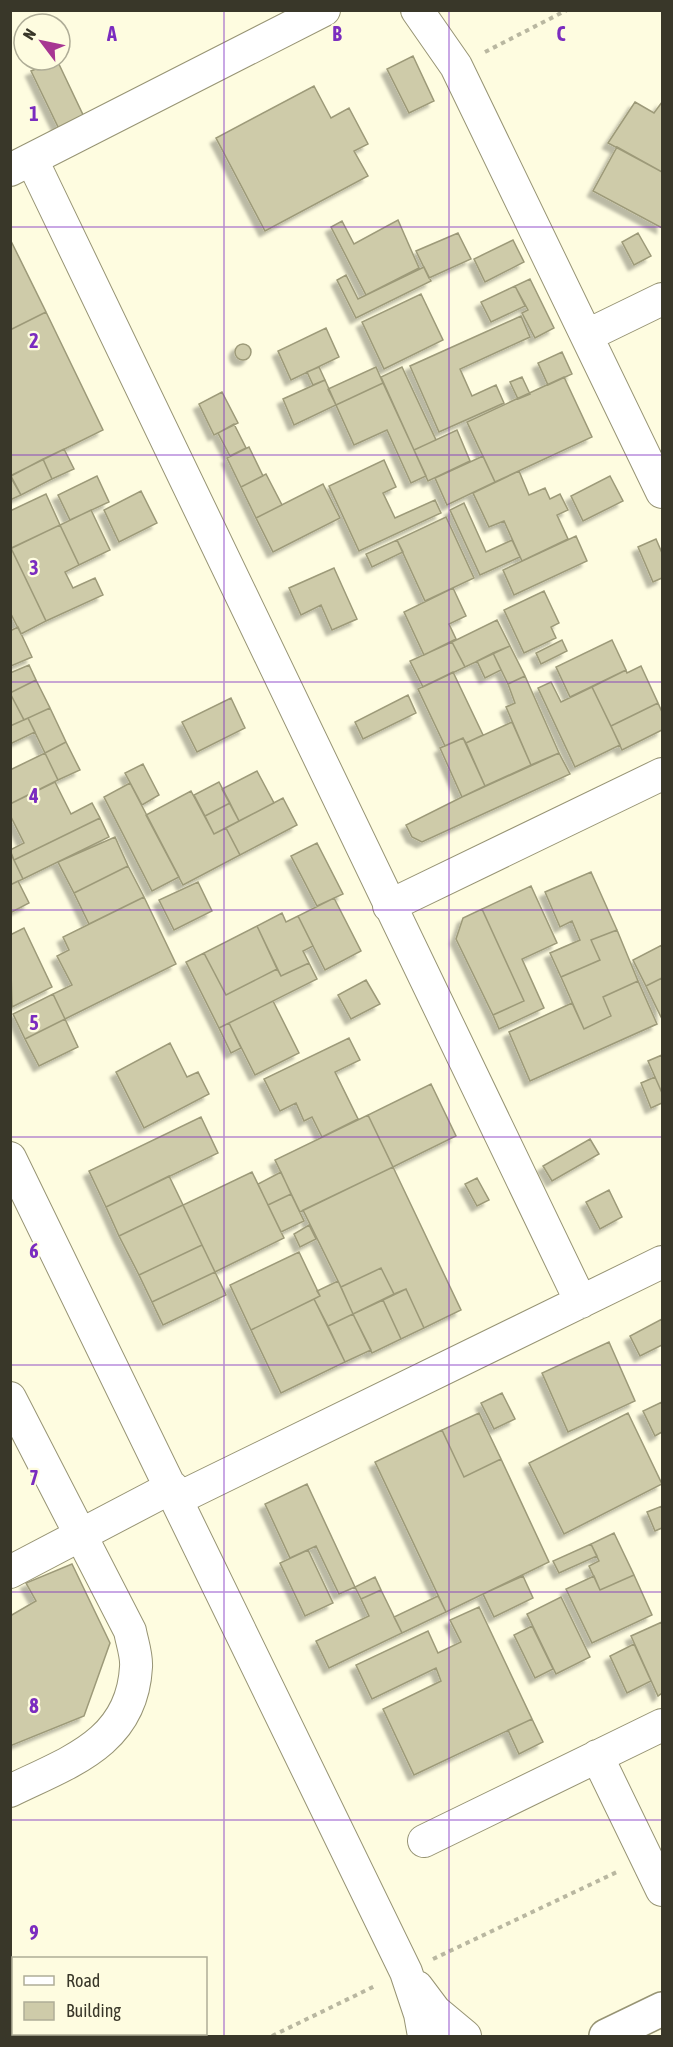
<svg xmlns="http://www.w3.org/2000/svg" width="673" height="2047" font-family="'Asap Condensed',sans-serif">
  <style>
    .building { fill: #cecba9; stroke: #9d9a79; stroke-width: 1.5; filter: url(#shadow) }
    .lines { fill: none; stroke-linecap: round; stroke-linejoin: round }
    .minor-casing { stroke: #979474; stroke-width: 34 }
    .major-casing { stroke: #979474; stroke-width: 36 }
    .path { stroke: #b9b7a0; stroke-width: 4; stroke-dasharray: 4.5 4.5; stroke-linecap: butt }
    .minor { stroke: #fff; stroke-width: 32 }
    .major { stroke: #fff; stroke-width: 33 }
    .grid { fill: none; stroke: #7b2cbf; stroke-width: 1.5; stroke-opacity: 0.55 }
    .grid-label { font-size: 20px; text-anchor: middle; font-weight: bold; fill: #7b2cbf; stroke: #fefce0; stroke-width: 4.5; stroke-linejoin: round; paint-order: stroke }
  </style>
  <defs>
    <filter id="shadow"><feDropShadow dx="-5.5" dy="5.5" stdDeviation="1.5" flood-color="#0004"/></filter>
  </defs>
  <rect width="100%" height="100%" fill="#fefce0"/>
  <path class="building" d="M413 56 434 101 409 113 387 69Z
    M57 60 85 119 60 131 31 71Z
    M314 86 331 118 349 108 368 144 354 151 368 176 265 231 216 138Z
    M635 102 654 113 662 102V172L608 143Z
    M617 147 662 172V228L593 191Z
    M398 220 419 268 366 295 331 227 342 221 354 244Z
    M458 233 471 259 429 278 416 251Z
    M638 233 651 256 634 265 622 242Z
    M10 239 46 312 10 330Z
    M513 240 524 262 485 282 474 259Z
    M424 267 431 281 356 318 337 280 346 275 358 299Z
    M530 279 554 328 535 338 522 313 528 310 515 286Z
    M515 286 525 306 491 322 481 302Z
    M421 294 443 340 384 369 362 322Z
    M46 312 103 430 10 476V330Z
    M521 316 530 337 460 369 472 396 496 385 504 403 439 432 410 366Z
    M326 328 339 357 291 380 278 351Z
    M235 352a8 8 0 1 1 16 0a8 8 0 1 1-16 0Z
    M562 352 572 374 548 385 538 363Z
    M319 367 325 380 313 385 307 372Z
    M376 367 383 383 336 405 328 389Z
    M402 367 436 440 414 450 381 377Z
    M522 377 530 394 518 399 510 382Z
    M564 377 592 437 495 482 467 422Z
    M325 380 336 405 294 425 283 399Z
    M383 383 426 476 411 483 387 430 354 445 336 405Z
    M222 392 238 423 214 435 199 404Z
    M234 424 246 448 230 456 218 433Z
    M457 430 470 461 428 481 414 450Z
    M249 447 263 476 241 487 227 458Z
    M64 449 74 469 52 479 43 459Z
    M483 456 495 482 447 505 435 478Z
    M43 459 52 479 21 495 11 476Z
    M384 460 396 487 383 493 395 518 435 500 441 513 359 551 329 486Z
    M519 471 529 495 545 488 550 499 560 494 568 510 557 515 568 539 522 561 504 521 489 527 473 493Z
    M266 474 282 505 256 518 241 487Z
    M10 476 21 495 10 500Z
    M97 476 109 502 70 520 58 495Z
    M610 476 623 501 583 521 571 496Z
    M323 484 340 518 273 552 256 518Z
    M141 491 157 523 119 542 104 510Z
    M46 494 60 525 10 549V511Z
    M464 503 486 552 512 540 520 557 480 575 450 510Z
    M91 510 110 550 79 565 60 525Z
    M446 517 474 578 425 601 397 540Z
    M60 525 79 565 65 572 73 588 95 578 103 595 46 621 11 548Z
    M576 536 587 561 514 595 503 570Z
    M656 539 662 553V578L653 582 638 547Z
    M397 540 403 552 372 567 366 554Z
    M11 548 46 621 21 634 10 612Z
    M334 568 357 619 332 630 321 605 301 615 289 588Z
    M453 588 466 616 449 624 456 639 424 655 404 612Z
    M544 591 559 623 551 627 556 638 524 653 504 610Z
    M497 620 510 646 465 667 452 642Z
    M18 627 32 657 11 666 10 631Z
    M562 640 567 651 541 664 536 653Z
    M612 640 626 670 570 697 556 667Z
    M452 642 465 667 423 687 410 661Z
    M510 646 525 676 508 684 493 653Z
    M493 653 501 670 485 678 477 661Z
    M29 665 36 680 10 693V673Z
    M641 666 658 703 611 726 592 687 626 670 627 673Z
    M453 672 483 735 466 743 463 738 445 746 418 689Z
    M525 676 559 753 531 765 506 707 515 703 508 684Z
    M36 680 50 708 24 720 10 693Z
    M551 682 561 702 592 687 620 745 575 767 538 688Z
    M10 693 24 720 10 726Z
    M408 695 416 713 363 739 355 722Z
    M231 698 245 728 197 752 182 722Z
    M658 703 662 712V730L622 750 611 726Z
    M50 708 66 742 45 753 28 718Z
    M28 718 35 732 10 744V726Z
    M512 722 531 765 485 786 466 743Z
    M463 738 485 786 462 797 440 748Z
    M66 742 80 770 58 780 45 753Z
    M45 753 58 780 10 804V770Z
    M559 753 570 774 422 842 412 837 406 825 462 797Z
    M143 764 159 795 142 805 125 773Z
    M257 771 274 803 239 821 222 789Z
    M55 782 71 814 92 803 100 818 14 860 10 850 24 843 10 815V804Z
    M219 782 230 803 205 816 194 795Z
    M130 783 179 877 152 891 104 797Z
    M191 791 214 834 226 828 240 855 183 885 146 815Z
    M283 798 297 825 240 855 226 828Z
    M230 803 239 821 214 834 205 816Z
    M100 818 109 837 23 879 14 860Z
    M115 837 128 866 74 893 58 862Z
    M317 843 343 894 317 906 291 856Z
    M10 852 23 879 10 885Z
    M128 866 144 897 89 924 74 893Z
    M591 872 617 930 591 940 600 960 561 977 550 953 580 940 572 921 560 927 545 892Z
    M18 881 29 903 10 913V885Z
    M198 882 212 911 174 930 159 900Z
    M531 886 557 943 522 959 544 1008 499 1029 493 1015 524 1001 482 909Z
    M144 897 176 964 65 1019 53 994 72 985 57 956 69 950 63 937Z
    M334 898 361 951 325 970 298 916Z
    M482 909 524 1001 493 1015 456 939 463 918Z
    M282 913 286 922 298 916 313 946 303 951 309 963 281 976 257 926Z
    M257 926 277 969 226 995 204 953Z
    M24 928 52 987 12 1007 10 935Z
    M617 930 638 981 603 997 611 1016 584 1029 561 977 600 960 591 940Z
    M662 945V978L646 986 633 960Z
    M204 953 226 995 277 969 281 976 309 963 317 979 219 1028 186 962Z
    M662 978V1019L646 986Z
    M366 980 380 1004 351 1019 338 995Z
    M638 981 657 1024 530 1081 509 1032 572 1003 584 1029 611 1016 603 997Z
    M53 994 65 1019 25 1039 13 1014Z
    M273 1001 299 1053 255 1075 229 1023Z
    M65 1019 78 1047 39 1066 25 1039Z
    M229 1023 241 1048 231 1053 219 1028Z
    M349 1038 360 1060 335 1072 358 1119 322 1137 312 1117 304 1121 296 1103 280 1111 264 1079Z
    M170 1043 187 1077 198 1072 209 1094 144 1128 116 1072Z
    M662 1055V1093L648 1061Z
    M655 1077 662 1093V1103L651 1108 641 1083Z
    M431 1084 456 1136 393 1167 368 1115Z
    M368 1115 393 1167 300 1212 275 1160Z
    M201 1117 218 1153 106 1207 89 1171Z
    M590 1139 599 1154 552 1181 543 1166Z
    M393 1167 461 1310 424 1328 406 1289 394 1294 381 1268 341 1287 303 1210Z
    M252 1172 284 1238 215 1272 183 1205Z
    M281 1172 291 1194 268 1205 258 1184Z
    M169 1176 183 1205 119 1236 106 1207Z
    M477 1178 489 1200 477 1206 465 1184Z
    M609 1190 622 1217 600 1229 586 1202Z
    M291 1194 304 1221 281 1232 268 1205Z
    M183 1205 202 1245 139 1275 119 1236Z
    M309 1225 316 1239 300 1247 294 1234Z
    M202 1245 215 1272 152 1302 139 1275Z
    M299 1252 320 1296 251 1330 230 1285Z
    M381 1268 394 1294 353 1314 341 1287Z
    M215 1272 226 1295 163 1325 152 1302Z
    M338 1281 353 1314 328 1326 314 1299 320 1296 317 1291Z
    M406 1289 424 1328 401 1339 383 1300Z
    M314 1299 345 1362 281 1393 251 1330Z
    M383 1300 401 1339 372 1353 353 1314Z
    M353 1314 371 1350 345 1362 328 1326Z
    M662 1319V1345L640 1356 630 1336Z
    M609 1342 635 1401 568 1432 542 1373Z
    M502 1393 515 1419 494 1429 481 1403Z
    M662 1402V1432L655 1436 643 1411Z
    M479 1413 501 1459 464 1477 442 1430Z
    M628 1413 662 1484 564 1534 529 1463Z
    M442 1430 464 1477 501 1459 549 1562 446 1612 375 1462Z
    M307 1484 355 1587 339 1594 316 1546 290 1558 265 1504Z
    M662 1506V1528L655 1531 647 1512Z
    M614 1533 634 1575 600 1590 589 1566 599 1561 591 1544Z
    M591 1544 597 1556 559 1573 553 1561Z
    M308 1550 333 1603 305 1616 280 1563Z
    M72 1564 110 1643 84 1716 10 1746V1616L36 1601 26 1583Z
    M634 1575 652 1615 592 1643 566 1589 594 1576 600 1590Z
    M523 1576 533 1598 494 1617 483 1594Z
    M375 1577 381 1590 361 1599 355 1587Z
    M381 1590 402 1633 329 1668 316 1641 369 1616 361 1599Z
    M438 1596 446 1612 402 1633 394 1617Z
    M561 1597 590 1657 556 1674 527 1614Z
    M479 1607 532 1719 414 1775 383 1709 441 1681 436 1668 372 1699 356 1665 428 1631 438 1653 461 1642 450 1620Z
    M662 1622V1693L658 1696 631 1636Z
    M532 1626 553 1669 535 1678 514 1635Z
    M634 1644 651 1681 627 1693 610 1656Z
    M532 1719 543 1742 519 1754 508 1730Z"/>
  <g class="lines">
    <g class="minor-casing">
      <path id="minor" d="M417 10 456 66 662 492
        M32 160 581 1302
        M10 170 324 10
        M588 335 662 299
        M389 906 662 774
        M10 1158 406 1972 420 2014 424 2036
        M10 1398 130 1631C132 1642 137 1656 136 1667 132 1743 69 1762 10 1791
        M177 1499 662 1262
        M10 1572 172 1487
        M597 1756 662 1890
        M424 1841 662 1725
        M417 1987 435 2011 465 2036"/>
    </g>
    <g class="major-casing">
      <path id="major" d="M606 2036 662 2009"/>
    </g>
    <path class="path" d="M485 52 567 10
      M433 1959 619 1871
      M272 2036 377 1985"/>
    <use href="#minor" class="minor"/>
    <use href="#major" class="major"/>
  </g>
  <path class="grid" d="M224 10V2036M449 10V2036M10 227H662M10 455H662M10 682H662M10 910H662M10 1137H662M10 1365H662M10 1592H662M10 1820H662"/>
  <g class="grid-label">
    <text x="112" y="41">A</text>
    <text x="337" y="41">B</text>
    <text x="561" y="41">C</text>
    <text x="34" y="121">1</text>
    <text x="34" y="348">2</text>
    <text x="34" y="575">3</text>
    <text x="34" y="803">4</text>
    <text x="34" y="1030">5</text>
    <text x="34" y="1258">6</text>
    <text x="34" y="1485">7</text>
    <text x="34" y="1713">8</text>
    <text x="34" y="1940">9</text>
  </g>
  <rect width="673" height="2047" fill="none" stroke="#393729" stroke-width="24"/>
  <rect x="12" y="1957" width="195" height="78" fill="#fefce0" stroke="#afad97" stroke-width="1.5"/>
  <rect x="24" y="1976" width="30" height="9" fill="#ffffff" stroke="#afad97" stroke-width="1.5"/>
  <text x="66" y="1987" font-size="18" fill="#393729">Road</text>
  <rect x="24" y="2002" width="30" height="18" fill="#cecba9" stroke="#afad97" stroke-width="1.5"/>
  <text x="66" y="2017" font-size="18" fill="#393729">Building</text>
  <g transform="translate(42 42) rotate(302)"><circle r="28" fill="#fefce0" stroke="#afad97" stroke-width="1.5"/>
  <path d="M0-4.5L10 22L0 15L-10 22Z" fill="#a73692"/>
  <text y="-9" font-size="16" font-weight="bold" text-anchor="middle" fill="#393729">N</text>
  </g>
</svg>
